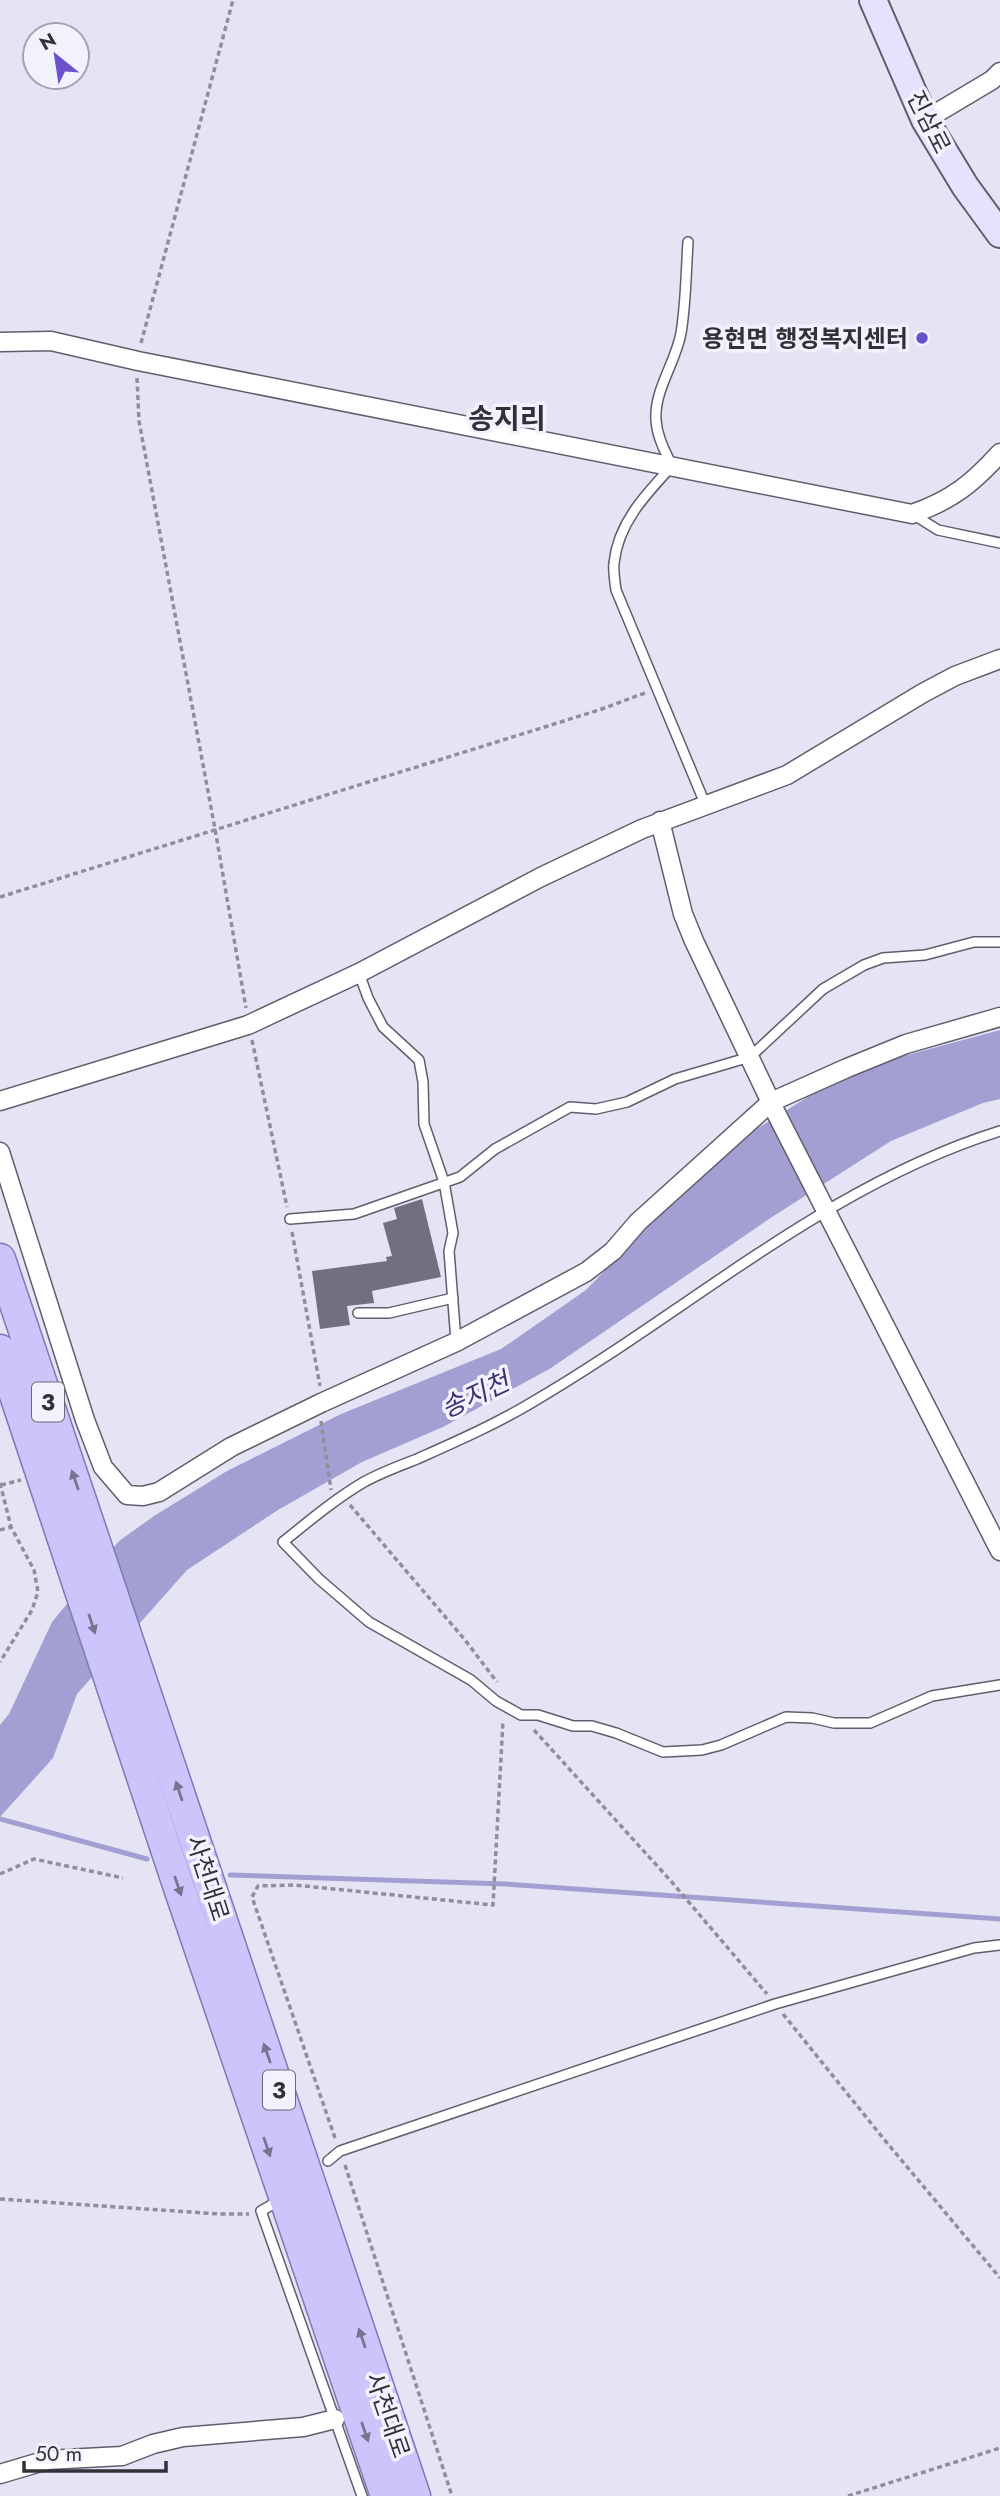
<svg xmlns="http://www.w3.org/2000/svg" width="1000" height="2496" font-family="Jost,'Noto Sans KR',sans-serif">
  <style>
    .water { fill: #a49fd2 }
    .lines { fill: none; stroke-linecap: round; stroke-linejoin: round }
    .stream { stroke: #a49fd2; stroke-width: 5 }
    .building { fill: #71707e }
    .lane-casing { stroke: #5f5e6c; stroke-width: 12 }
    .street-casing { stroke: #5f5e6c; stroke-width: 21 }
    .secondary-casing { stroke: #5f5e6c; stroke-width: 30 }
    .primary-casing { stroke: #7f78b6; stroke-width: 33 }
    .path { stroke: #8f8e99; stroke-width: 3.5; stroke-dasharray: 5 3.5; stroke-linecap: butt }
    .lane { stroke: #fff; stroke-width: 9 }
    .street { stroke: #fff; stroke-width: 18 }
    .secondary { stroke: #e5e2fe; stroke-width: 26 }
    .primary { stroke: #cbc5fc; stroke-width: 30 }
    .oneway { fill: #777490 }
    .poi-dot { fill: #6b52cb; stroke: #f2f2ff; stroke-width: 2.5 }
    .labels { text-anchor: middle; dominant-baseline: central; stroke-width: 7; stroke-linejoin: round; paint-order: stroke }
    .shield { fill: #f2f2ff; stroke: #6c6b74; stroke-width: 2 }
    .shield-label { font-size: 23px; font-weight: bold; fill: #323138 }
    .street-label { font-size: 24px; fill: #323138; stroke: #f2f2ff }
    .poi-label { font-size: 24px; font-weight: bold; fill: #323138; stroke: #f2f2ff; text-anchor: end }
    .water-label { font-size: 26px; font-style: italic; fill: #3d3271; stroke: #f2f2ff }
    .quarter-label { font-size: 28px; font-weight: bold; fill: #323138; stroke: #f2f2ff }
  </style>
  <rect width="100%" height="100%" fill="#e5e4f4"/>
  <path class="water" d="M1000 1030V1099L983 1103 891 1141 772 1217 551 1368 443 1427 362 1462 278 1510 187 1570 77 1694 53 1758 0 1817V1725L9 1714 52 1622 119 1541 154 1516 227 1471 341 1414 501 1349 586 1290 646 1228 750 1133 835 1080 874 1064Z"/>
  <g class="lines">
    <path class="stream" d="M0 1819 147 1859
      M230 1875 505 1884 1000 1919"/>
  </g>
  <path class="building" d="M422 1199 441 1277 372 1291 374 1303 347 1306 350 1325 320 1329 312 1271 387 1261 386 1257 392 1256 383 1223 397 1219 394 1208Z"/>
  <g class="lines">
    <g class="lane-casing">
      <path id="lane" d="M688 242C686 272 686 303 681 333 676 362 654 390 656 420 657 437 665 451 672 466 646 494 618 523 614 563 613 571 615 582 616 590L706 806
        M914 515 938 530 1000 543
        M359 973 368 998 383 1027 419 1060 423 1082 424 1124 444 1182 453 1233 449 1251 456 1341
        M1000 1131C826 1185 686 1313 531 1403 494 1425 455 1442 417 1459 399 1466 380 1473 364 1482 335 1499 309 1521 283 1542L319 1579 369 1622 471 1680 496 1701 521 1715H538L573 1726H592L616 1733 663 1752 702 1750 721 1745 786 1717 812 1718 834 1723H870L932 1696 1000 1685
        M290 1219 354 1214 460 1177 495 1149 570 1107 596 1109 627 1102 675 1079 750 1057 823 989 864 965 883 958 925 955 974 942H1000
        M358 1313H389L453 1298
        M328 2161 340 2151 775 2004 974 1948 1000 1945
        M275 2203 261 2211 362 2496"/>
    </g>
    <g class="street-casing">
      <path id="street" d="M925 120 992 80 1000 72
        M0 342 51 341 138 361 912 514C952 500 973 483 1000 453
        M660 821 683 914 694 941 775 1111 1000 1551
        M0 1101 248 1025 359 973 541 877 642 829 787 775 923 693 955 676 1000 659
        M0 1152 85 1420 103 1467 127 1495 143 1496 159 1492 231 1447 321 1403 456 1342 586 1272 613 1251 638 1222 771 1102 847 1068 906 1044 1000 1017
        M0 2474 47 2460 122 2456 153 2444 183 2437 303 2427 335 2419"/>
    </g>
    <g class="secondary-casing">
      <path id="secondary" d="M873 0 925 120 965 186 1000 234"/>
    </g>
    <g class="primary-casing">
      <path id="primary" d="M0 1259 415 2496
        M0 1350 176 1879 386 2496"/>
    </g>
    <path class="path" d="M141 343 233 0
      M137 378 139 421 215 829 246 1008
      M0 897 599 710 645 693
      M252 1040 287 1207
      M292 1232 320 1386
      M321 1421 331 1490
      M0 1483 11 1527 34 1570 38 1592 32 1610 0 1662
      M1 1485 21 1480
      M350 1505 465 1640 497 1682
      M0 1530 11 1527
      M534 1730 670 1880 767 1994
      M0 1874 34 1859 123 1878
      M783 2014 883 2138 1000 2278
      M335 2138 252 1897 258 1886 294 1885 493 1905 503 1721
      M345 2165 452 2496
      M0 2199 219 2214H249
      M848 2496 1000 2448"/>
    <use href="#lane" class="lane"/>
    <use href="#street" class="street"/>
    <use href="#secondary" class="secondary"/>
    <use href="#primary" class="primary"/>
  </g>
  <defs><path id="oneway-solid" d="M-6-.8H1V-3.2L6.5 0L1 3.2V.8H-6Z" transform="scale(1.75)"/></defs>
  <g class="oneway">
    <use href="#oneway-solid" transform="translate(75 1480) rotate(-109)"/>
    <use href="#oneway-solid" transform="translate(92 1624) rotate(72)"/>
    <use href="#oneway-solid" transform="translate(179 1791) rotate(-108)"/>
    <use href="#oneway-solid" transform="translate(178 1886) rotate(71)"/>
    <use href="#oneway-solid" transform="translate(267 2053) rotate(-109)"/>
    <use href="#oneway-solid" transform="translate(267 2147) rotate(71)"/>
    <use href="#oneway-solid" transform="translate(362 2338) rotate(-109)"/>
    <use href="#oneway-solid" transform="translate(365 2432) rotate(71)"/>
  </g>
  <circle class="poi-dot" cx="922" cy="338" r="7"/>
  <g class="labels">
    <g class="shield">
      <rect x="32" y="1382.5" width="32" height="39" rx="5"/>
      <rect x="263" y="2070.5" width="32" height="39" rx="5"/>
    </g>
    <g class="shield-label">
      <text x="48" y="1402">3</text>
      <text x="279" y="2090">3</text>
    </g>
    <g class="street-label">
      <text transform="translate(929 122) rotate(63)">진삼로</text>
      <text transform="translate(208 1878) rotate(72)">사천대로</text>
      <text transform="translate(388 2415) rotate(71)">사천대로</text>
    </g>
    <g class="poi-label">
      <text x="908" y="338">용현면 행정복지센터</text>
    </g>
    <g class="water-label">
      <text transform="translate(475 1395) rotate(-25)">송지천</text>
    </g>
    <g class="quarter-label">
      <text x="507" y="418">송지리</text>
    </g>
  </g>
  <g transform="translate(56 56) rotate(330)"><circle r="33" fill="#f2f2ff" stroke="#a5a5af" stroke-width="2"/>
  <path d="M0-5L12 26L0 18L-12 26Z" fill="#6b52cb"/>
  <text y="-10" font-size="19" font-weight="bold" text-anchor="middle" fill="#323138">N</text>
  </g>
  <path d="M24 2461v10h142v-10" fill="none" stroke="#323138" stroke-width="3.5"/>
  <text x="35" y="2461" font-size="21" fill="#323138" stroke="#f2f2ff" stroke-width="5" paint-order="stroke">50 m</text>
</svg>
